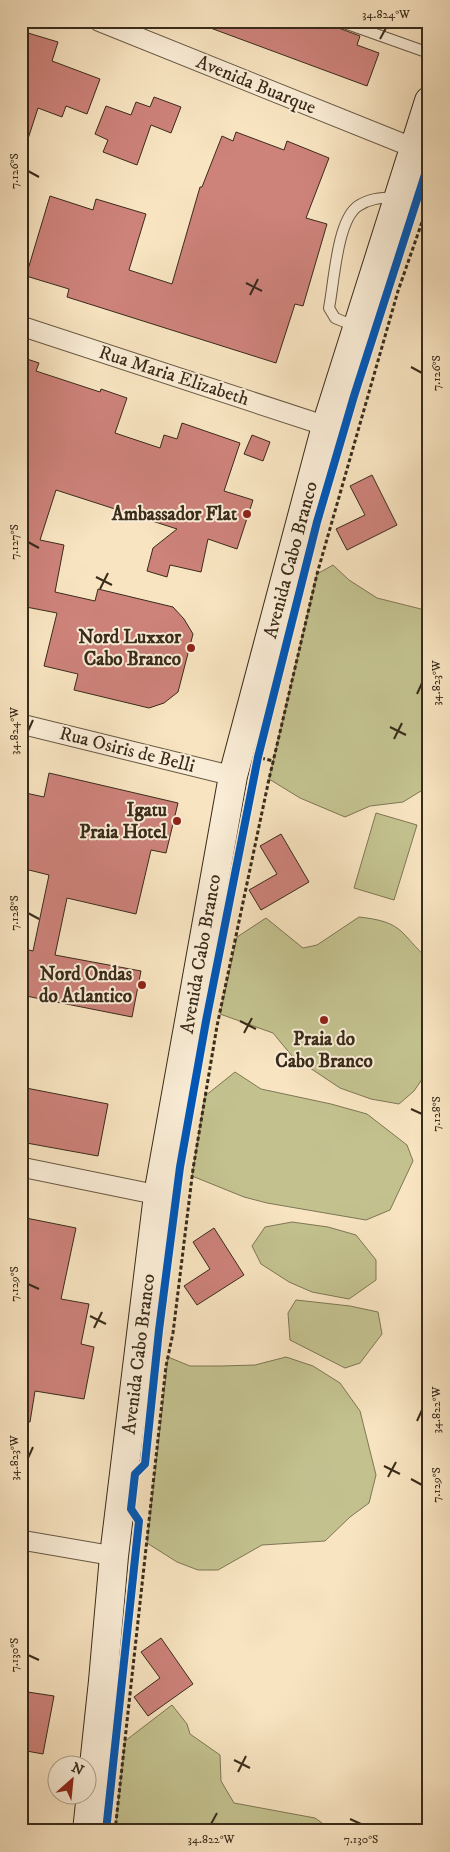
<svg xmlns="http://www.w3.org/2000/svg" width="450" height="1852" font-family="'IM FELL DW Pica',serif">
  <style>
    .green { fill: #c3c28f; stroke: #7e7654 }
    .building { fill: #cd827a; stroke: #392b1a }
    .lines { fill: none; stroke-linecap: round; stroke-linejoin: round }
    .service-casing { stroke: #695944; stroke-width: 12 }
    .minor-casing { stroke: #695944; stroke-width: 21 }
    .secondary-casing { stroke: #392b1a; stroke-width: 30 }
    .path { stroke: #392b1a; stroke-width: 3; stroke-dasharray: 4 2.5; stroke-linecap: butt }
    .service { stroke: #faedd7; stroke-width: 10 }
    .minor { stroke: #faedd7; stroke-width: 19 }
    .secondary { stroke: #faedd7; stroke-width: 28 }
    .cycleway-casing { stroke: #faedd7; stroke-width: 11 }
    .cycleway { stroke: #0057b8; stroke-width: 8 }
    .ticks { fill: none; stroke: #392b1a; stroke-width: 2 }
    .poi-dot { fill: #8f2418; stroke: #faedd7; stroke-width: 2 }
    .labels { text-anchor: middle; dominant-baseline: central; stroke-width: 4; stroke-linejoin: round; paint-order: stroke }
    .street-label { font-size: 19px; fill: #392b1a; stroke: #faedd7 }
    .poi-label { font-size: 19px; font-weight: bold; fill: #392b1a; stroke: #faedd7; text-anchor: end }
    .neatline { fill: none; stroke: #392b1a; stroke-width: 2 }
    .ticks-label { font-size: 12px; text-anchor: middle; fill: #392b1a }
  </style>
  <rect width="100%" height="100%" fill="#f8e4c1"/>
  <filter id="stains"><feTurbulence type="fractalNoise" baseFrequency=".004" numOctaves="4"/><feColorMatrix values="0 0 0 0 .2 0 0 0 0 .09 0 0 0 0 .02 0 0 0 .5 -.17"/></filter>
  <radialGradient id="worn" r=".72"><stop offset=".6" stop-color="#630" stop-opacity="0"/><stop offset="1" stop-color="#630" stop-opacity=".3"/></radialGradient>
  <path class="green" d="M333 565 349 580 377 598 429 611V786L403 802 370 806 345 817 300 798 269 779 317 574Z
    M376 813 417 825 394 900 354 888Z
    M359 917C405 922 399 933 429 960V1069L414 1091 399 1104 371 1099 340 1088 292 1056 273 1033 220 1014 237 937 266 918 303 948 317 945Z
    M235 1072 261 1089 331 1104 367 1114 407 1145 413 1161 390 1210 366 1220 267 1203 244 1197 192 1176 205 1096Z
    M292 1222 328 1227 356 1235 376 1260V1280L349 1299 312 1292 289 1282 261 1264 252 1246 265 1227Z
    M296 1300 350 1306 378 1312 382 1334 360 1363 345 1368 290 1340 288 1313Z
    M168 1357 190 1366H222L255 1365 286 1357 313 1366 340 1383 360 1411 376 1475 369 1503 350 1517 325 1541 262 1545 218 1570H198L177 1562 147 1543Z
    M172 1705 187 1724 190 1734 220 1755 221 1781 234 1803 315 1818 333 1831H115L125 1741Z"/>
  <path class="building" d="M197 21H332L336 27 360 36 357 45 379 53 367 86 197 23Z
    M28 33 58 42 52 61 100 79 87 114 66 106 62 117 38 108 25 148 21 147V55Z
    M154 97 181 107 171 133 151 125 137 165 103 152 108 140 95 134 106 106 131 115 136 102 150 107Z
    M236 132 284 150 287 141 329 158 306 218 327 224 303 306 295 304 276 363 67 297 69 289 26 276 50 196 93 210 96 199 146 214 129 270 172 284 200 187H202L222 136 233 141Z
    M21 357 39 363 36 371 100 392 101 389 127 398 115 433 160 448 164 435 177 439 182 423 240 443 224 491 253 500 237 549 208 539 201 572 170 565 167 577 147 571 153 548 177 529 56 490 40 540 64 545 55 592 95 601 98 589 173 607 184 619 193 634 178 692 164 703 149 708 74 690 78 674 44 666 57 613 21 606Z
    M252 435 270 442 263 461 244 454Z
    M372 475 397 525 347 550 336 529 365 515 350 486Z
    M49 773 178 803 166 853 151 850 136 914 67 898 55 955 141 971 132 1017 21 995V948L33 951 49 875 21 868V792L44 797Z
    M281 834 309 882 261 910 249 890 277 874 260 846Z
    M21 1087 108 1104 98 1156 21 1142Z
    M21 1217 76 1228 61 1299 89 1304 81 1344 94 1347 84 1399 35 1391 30 1422 21 1421Z
    M214 1228 244 1275 197 1305 184 1286 210 1269 193 1242Z
    M161 1638 193 1684 148 1716 134 1697 160 1678 141 1652Z
    M21 1691 54 1696 43 1754 21 1750Z"/>
  <g class="lines">
    <g class="service-casing">
      <path id="service" d="M339 21 429 53
        M357 327 335 318 329 308C334 283 337 220 358 206 370 198 382 198 395 197"/>
    </g>
    <g class="minor-casing">
      <path id="minor" d="M98 21 414 148
        M21 326 326 426
        M21 724 233 776
        M21 1167 158 1195
        M21 1540 114 1556"/>
    </g>
    <g class="secondary-casing">
      <path id="secondary" d="M87 1831 103 1681 114 1556 158 1195 233 776 326 426 429 101"/>
    </g>
    <path class="path" d="M261 758 273 761
      M115 1831 166 1366 173 1333 193 1169 217 1026 269 779 317 574 398 291 429 202"/>
    <use href="#service" class="service"/>
    <use href="#minor" class="minor"/>
    <use href="#secondary" class="secondary"/>
    <g class="cycleway-casing">
      <path id="cycleway" d="M106 1831 139 1521 131 1509 135 1474 145 1464 159 1330 180 1167 206 1021 258 757 317 522 354 396 429 162"/>
    </g>
    <use href="#cycleway" class="cycleway"/>
  </g>
  <path class="ticks" d="M380 39 386 28M28 171 39 177M246 283 262 291M250 295 258 279M411 367 422 373M28 542 39 548M96 577 112 585M100 589 108 573M417 694 422 683M390 727 406 735M28 731 33 720M394 739 402 723M28 913 39 919M240 1021 256 1029M244 1033 252 1018M411 1109 422 1114M28 1284 39 1289M90 1316 106 1324M94 1328 102 1312M417 1421 422 1410M28 1458 33 1447M384 1466 400 1474M388 1477 396 1462M411 1479 422 1485M28 1655 39 1660M234 1760 250 1768M238 1772 246 1756M350 1819 361 1824M211 1824 217 1813"/>
  <g class="poi-dot">
    <circle cx="247" cy="514" r="5"/>
    <circle cx="191" cy="648" r="5"/>
    <circle cx="177" cy="821" r="5"/>
    <circle cx="142" cy="985" r="5"/>
    <circle cx="324" cy="1020" r="5"/>
  </g>
  <g class="labels">
    <g class="street-label">
      <text transform="translate(256 85) rotate(22)">Avenida Buarque</text>
      <text transform="translate(174 376) rotate(18)">Rua Maria Elizabeth</text>
      <text transform="translate(291 560) rotate(-75)">Avenida Cabo Branco</text>
      <text transform="translate(127 750) rotate(14)">Rua Osiris de Belli</text>
      <text transform="translate(201 954) rotate(-80)">Avenida Cabo Branco</text>
      <text transform="translate(139 1354) rotate(-83)">Avenida Cabo Branco</text>
    </g>
    <g class="poi-label">
      <text x="237" y="514">Ambassador Flat</text>
      <text x="181" y="637">Nord Luxxor<tspan x="181" dy="22">Cabo Branco</tspan></text>
      <text x="167" y="810">Igatu<tspan x="167" dy="22">Praia Hotel</tspan></text>
      <text x="132" y="974">Nord Ondas<tspan x="132" dy="22">do Atlantico</tspan></text>
      <text x="324" y="1039" text-anchor="middle">Praia do<tspan x="324" dy="22">Cabo Branco</tspan></text>
    </g>
  </g>
  <rect width="450" height="1852" fill="none" stroke="#f8e4c1" stroke-width="55"/>
  <g transform="translate(72 1780) rotate(27)"><circle r="24" fill="#faedd7" stroke="#ad9f8b"/>
  <path d="M0-4L9 19L0 12L-9 19Z" fill="#8f2418"/>
  <text y="-8" font-size="14" font-weight="bold" text-anchor="middle" fill="#392b1a">N</text>
  </g>
  <rect x="28" y="28" width="394" height="1796" class="neatline"/>
  <g class="ticks-label">
    <text x="386" y="18">34.824°W</text>
    <text transform="translate(14 171) rotate(-90)" y="4">7.126°S</text>
    <text transform="translate(436 373) rotate(-90)" y="4">7.126°S</text>
    <text transform="translate(14 542) rotate(-90)" y="4">7.127°S</text>
    <text transform="translate(436 683) rotate(-90)" y="4">34.823°W</text>
    <text transform="translate(14 731) rotate(-90)" y="4">34.824°W</text>
    <text transform="translate(14 913) rotate(-90)" y="4">7.128°S</text>
    <text transform="translate(436 1114) rotate(-90)" y="4">7.128°S</text>
    <text transform="translate(14 1284) rotate(-90)" y="4">7.129°S</text>
    <text transform="translate(436 1410) rotate(-90)" y="4">34.822°W</text>
    <text transform="translate(14 1458) rotate(-90)" y="4">34.823°W</text>
    <text transform="translate(436 1485) rotate(-90)" y="4">7.129°S</text>
    <text transform="translate(14 1655) rotate(-90)" y="4">7.130°S</text>
    <text x="211" y="1843">34.822°W</text>
    <text x="361" y="1843">7.130°S</text>
  </g>
  <rect width="100%" height="100%" filter="url(#stains)"/>
  <rect width="100%" height="100%" fill="url(#worn)"/>
</svg>
